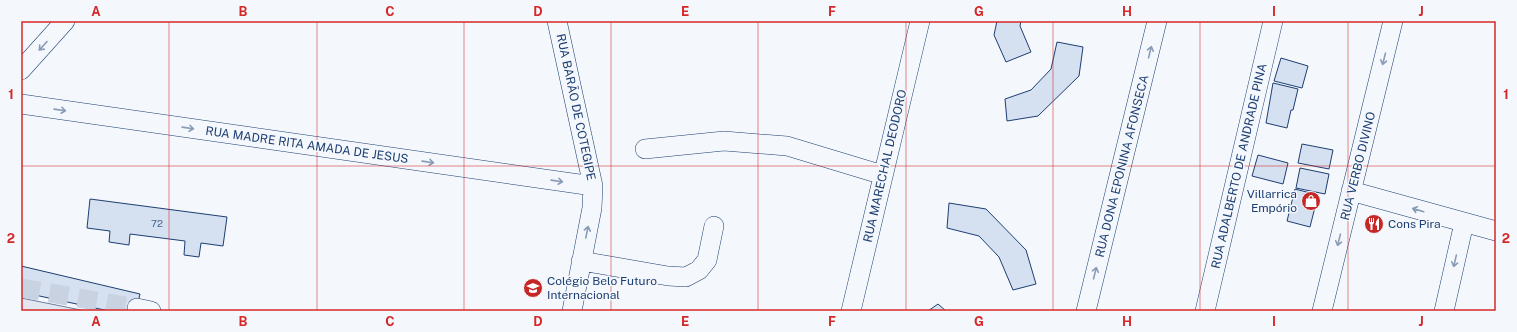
<svg xmlns="http://www.w3.org/2000/svg" width="1517" height="332" font-family="'Public Sans',sans-serif">
  <style>
    .parking { fill: #e3e8f0; stroke: #687fa3 }
    .building { fill: #d5e0f0; stroke: #1d3f73 }
    .lines { fill: none; stroke-linecap: round; stroke-linejoin: round }
    .minor-tunnel { stroke: #c9d2e0; stroke-width: 19; stroke-dasharray: 19 10; stroke-linecap: butt }
    .minor-casing { stroke: #1d3f73; stroke-width: 20 }
    .minor { stroke: #f4f7fb; stroke-width: 19 }
    .oneway { stroke: #889bb7 }
    .grid { fill: none; stroke: #d62828; stroke-width: 1; stroke-opacity: 0.55 }
    .labels { text-anchor: middle; dominant-baseline: central; stroke-width: 3; stroke-linejoin: round; paint-order: stroke }
    .number-label { font-size: 10px; fill: #4b6792 }
    .street-label { font-size: 12px; fill: #1d3f73; stroke: #f4f7fb }
    .poi-label { font-size: 12px; fill: #1d3f73; stroke: #f4f7fb; text-anchor: start }
    .neatline { fill: none; stroke: #d62828; stroke-width: 1.5 }
    .grid-label { font-size: 13px; text-anchor: middle; font-weight: bold; fill: #d62828 }
  </style>
  <rect width="100%" height="100%" fill="#f4f7fb"/>
  <path class="parking" d="M21 298 86 311H21Z"/>
  <path class="building" d="M997 21H1021L1020 26 1031 52 1006 62 994 35Z
    M1057 42 1083 47 1079 76 1038 116 1007 121 1005 99 1031 90 1051 69Z
    M1281 58 1308 66 1302 88 1274 81Z
    M1273 83 1298 89 1293 110H1291L1287 128 1266 123Z
    M1302 144 1333 150 1329 169 1298 163Z
    M1258 155 1288 163 1283 184 1252 176Z
    M1300 168 1329 174 1325 194 1296 188Z
    M1295 189 1318 195 1310 227 1287 221Z
    M90 199 227 217 223 246 201 243 199 257 184 255 185 241 130 234 129 245 109 242 110 231 87 228Z
    M949 203 986 209 1026 250 1036 284 1013 290 999 257 979 236 947 228Z
    M21 266 140 294 136 311H109L21 292Z
    M938 304 946 311H928Z"/>
  <g class="lines">
    <path class="minor-tunnel" d="M21 288 137 308"/>
    <g class="minor-casing">
      <path id="minor" d="M557 21 593 186 592 208 572 311
        M21 70 65 21
        M21 104 593 186
        M645 149 724 141 787 146 883 175
        M1351 191 1496 231
        M581 261 668 276 686 277 699 270 707 260 714 226
        M137 308 151 311
        M851 311 920 21
        M1086 311 1157 21
        M1205 311 1273 21
        M1322 311 1393 21
        M1444 311 1464 223"/>
    </g>
    <use href="#minor" class="minor"/>
  </g>
  <defs><path id="oneway-shaft" d="M-6 0H5M1.5-3L5.5 0L1.5 3" fill="none" stroke-width="1.6" stroke-linecap="round" stroke-linejoin="round"/></defs>
  <g class="oneway">
    <use href="#oneway-shaft" transform="translate(43 46) rotate(132)"/>
    <use href="#oneway-shaft" transform="translate(1150 52) rotate(-76)"/>
    <use href="#oneway-shaft" transform="translate(1384 59) rotate(104)"/>
    <use href="#oneway-shaft" transform="translate(60 110) rotate(8)"/>
    <use href="#oneway-shaft" transform="translate(188 128) rotate(8)"/>
    <use href="#oneway-shaft" transform="translate(428 162) rotate(8)"/>
    <use href="#oneway-shaft" transform="translate(557 181) rotate(8)"/>
    <use href="#oneway-shaft" transform="translate(1418 210) rotate(-164)"/>
    <use href="#oneway-shaft" transform="translate(587 232) rotate(-78)"/>
    <use href="#oneway-shaft" transform="translate(1339 240) rotate(104)"/>
    <use href="#oneway-shaft" transform="translate(1455 261) rotate(103)"/>
    <use href="#oneway-shaft" transform="translate(1095 273) rotate(-76)"/>
  </g>
  <path class="grid" d="M169 21V311M317 21V311M464 21V311M611 21V311M758 21V311M906 21V311M1053 21V311M1200 21V311M1348 21V311M21 166H1496"/>
  <defs>
    <g id="shop-disc" transform="scale(1)"><circle r="9.5" fill="#c62828" stroke="#f4f7fb"/><path d="M-5-2.5h2.3a2.7 3.5 0 0 1 5.4 0H5L5.5 6h-11ZM-1.5-2.5h3a1.5 2.3 0 0 0-3 0Z" fill="#fff"/></g>
    <g id="restaurant-disc" transform="scale(1)"><circle r="9.5" fill="#c62828" stroke="#f4f7fb"/><path d="M-5-6h1v4h1v-4h1v4h1v-4h1v5L-1.5 .5V6h-2V.5L-5-1ZM5-6V6H3V1.5H1.5Q1.5-4 5-6Z" fill="#fff"/></g>
    <g id="school-disc" transform="scale(1)"><circle r="9.5" fill="#c62828" stroke="#f4f7fb"/><path d="M0-5L7-2L0 1L-7-2ZM-4 1L0 2.5L4 1V4Q0 6-4 4Z" fill="#fff"/></g>
  </defs>
  <g fill-rule="evenodd">
    <use href="#shop-disc" x="1311" y="201"/>
    <use href="#restaurant-disc" x="1374" y="224"/>
    <use href="#school-disc" x="533" y="288"/>
  </g>
  <g class="labels">
    <g class="number-label">
      <text x="157" y="223">72</text>
    </g>
    <g class="street-label">
      <text transform="translate(576 107) rotate(78)">RUA BARÃO DE COTEGIPE</text>
      <text transform="translate(307 145) rotate(8)">RUA MADRE RITA AMADA DE JESUS</text>
      <text transform="translate(885 166) rotate(-77)">RUA MARECHAL DEODORO</text>
      <text transform="translate(1122 166) rotate(-76)">RUA DONA EPONINA AFONSECA</text>
      <text transform="translate(1239 166) rotate(-77)">RUA ADALBERTO DE ANDRADE PINA</text>
      <text transform="translate(1358 166) rotate(-76)">RUA VERBO DIVINO</text>
    </g>
    <g class="poi-label">
      <text x="1297" y="194" text-anchor="end">Villarrica<tspan x="1297" dy="14">Empório</tspan></text>
      <text x="1388" y="224">Cons Pira</text>
      <text x="547" y="281">Colégio Belo Futuro<tspan x="547" dy="14">Internacional</tspan></text>
    </g>
  </g>
  <rect width="1517" height="332" fill="none" stroke="#f4f7fb" stroke-width="44"/>
  <rect x="22" y="22" width="1473" height="288" class="neatline"/>
  <g class="grid-label">
    <text x="96" y="16">A</text>
    <text x="243" y="16">B</text>
    <text x="390" y="16">C</text>
    <text x="538" y="16">D</text>
    <text x="685" y="16">E</text>
    <text x="832" y="16">F</text>
    <text x="979" y="16">G</text>
    <text x="1127" y="16">H</text>
    <text x="1274" y="16">I</text>
    <text x="1421" y="16">J</text>
    <text x="11" y="99">1</text>
    <text x="1506" y="99">1</text>
    <text x="11" y="243">2</text>
    <text x="1506" y="243">2</text>
    <text x="96" y="326">A</text>
    <text x="243" y="326">B</text>
    <text x="390" y="326">C</text>
    <text x="538" y="326">D</text>
    <text x="685" y="326">E</text>
    <text x="832" y="326">F</text>
    <text x="979" y="326">G</text>
    <text x="1127" y="326">H</text>
    <text x="1274" y="326">I</text>
    <text x="1421" y="326">J</text>
  </g>
</svg>
